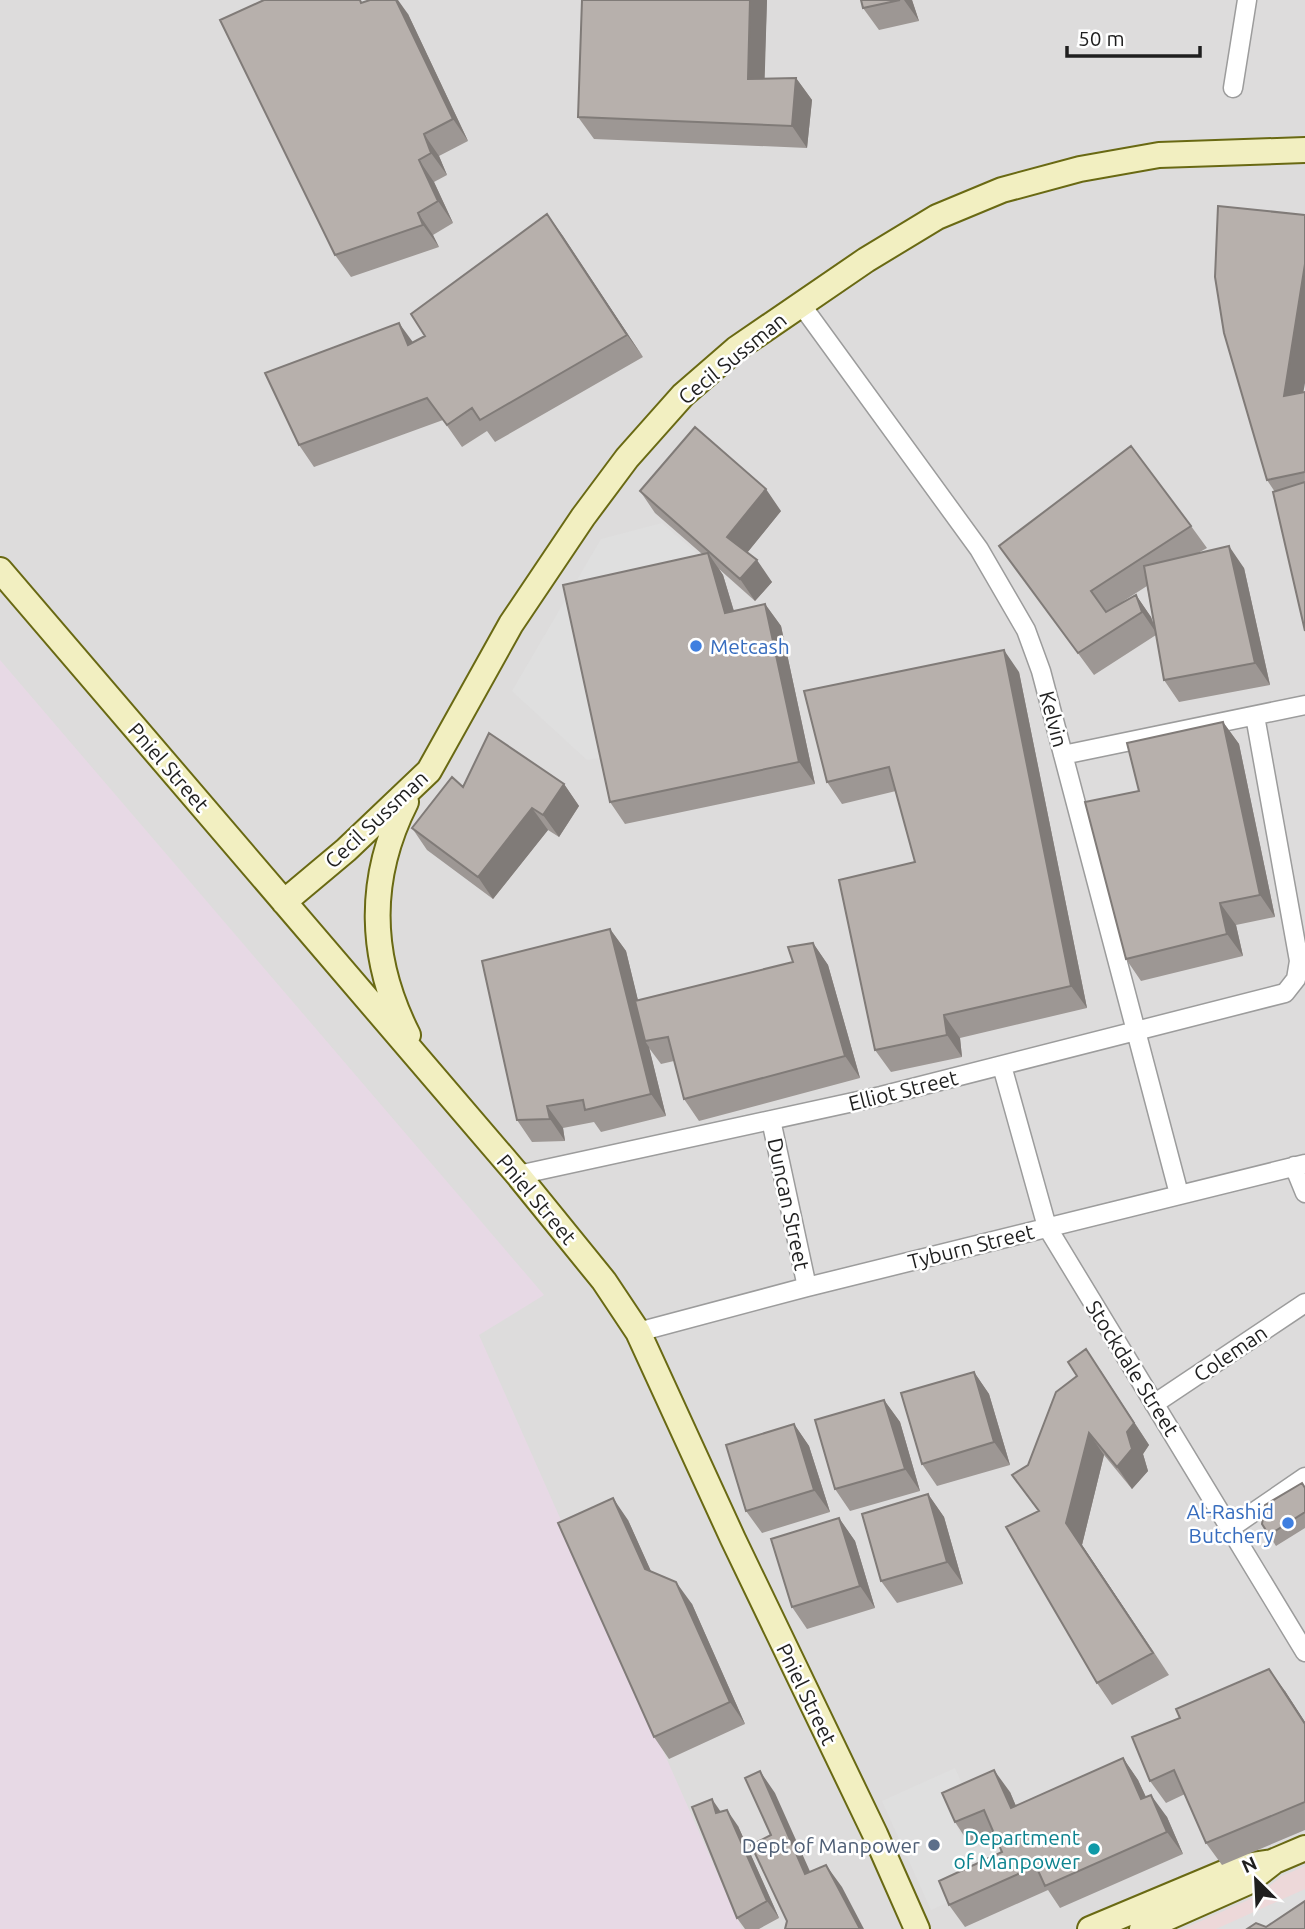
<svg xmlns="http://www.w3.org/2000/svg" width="1305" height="1929" font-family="Ubuntu,sans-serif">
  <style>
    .residential { fill: #dddcdc }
    .commercial { fill: #edd8d9 }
    .industrial { fill: #e7d9e5 }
    .parking { fill: #dfdfdf }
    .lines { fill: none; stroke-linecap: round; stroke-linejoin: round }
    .street-casing { stroke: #9c9c9c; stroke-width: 21 }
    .secondary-casing { stroke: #696913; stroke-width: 28 }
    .street { stroke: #fff; stroke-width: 18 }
    .secondary { stroke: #f2efc1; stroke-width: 24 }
    .wall { fill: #9d9794; fill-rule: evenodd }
    .shaded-wall { fill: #807b78 }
    .building { fill: #b7b0ac; stroke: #807b78; stroke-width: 2 }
    .shop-dot { fill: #3f7fe0; stroke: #fff; stroke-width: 2.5 }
    .service-dot { fill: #5c6f8a; stroke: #fff; stroke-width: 2.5 }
    .culture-dot { fill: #0f9aa8; stroke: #fff; stroke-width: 2.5 }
    .labels { text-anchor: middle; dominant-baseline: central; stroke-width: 5; stroke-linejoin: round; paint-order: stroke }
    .street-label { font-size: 21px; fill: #1f1f1f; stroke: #fff }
    .shop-label { font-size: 21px; fill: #366cbe; stroke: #fff; text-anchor: start }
    .culture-label { font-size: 21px; fill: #0d838f; stroke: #fff; text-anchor: end }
    .service-label { font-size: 21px; fill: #4e5e75; stroke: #fff; text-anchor: end }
  </style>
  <rect width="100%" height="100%" fill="#eeebe6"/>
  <path class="residential" d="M0 0H1305V1929H0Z"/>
  <path class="commercial" d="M1305 1866V1929H1183L1257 1896 1282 1876Z"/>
  <path class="industrial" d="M0 660 544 1295 479 1335 742 1929H0Z"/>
  <path class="parking" d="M662 523 717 571 604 757 587 760 512 691 601 539Z
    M955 1768 971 1805 952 1815 968 1851 998 1838 1013 1873 931 1910 882 1801Z
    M1305 1889V1929H1216Z"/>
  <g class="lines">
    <g class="street-casing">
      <path id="street" d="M1233 88 1247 0
        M800 303 979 549 1026 630 1041 671 1179 1194
        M1063 755 1305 705
        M1002 1066 1047 1227 1305 1652
        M771 1120 807 1287
        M1294 1166 1305 1193
        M518 1175 881 1096 1285 993 1296 979 1299 961 1255 716
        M638 1332 807 1287 1305 1164
        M1154 1404 1305 1303
        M1232 1527 1305 1477"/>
    </g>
    <g class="secondary-casing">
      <path id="secondary" d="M0 570 518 1175 604 1281 638 1332 733 1539 875 1834 917 1929
        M406 802C367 879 369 958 408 1035
        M284 902 346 850 429 771 511 624 583 517 627 458 683 395 736 349 866 260 937 217 1002 190 1080 169 1159 155 1305 150
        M1090 1929 1238 1867 1272 1862 1305 1848
        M1142 1929 1246 1883 1272 1863"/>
    </g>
    <use href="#street" class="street"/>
    <use href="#secondary" class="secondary"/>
  </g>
  <path class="wall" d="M582 0H767L764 79 796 78 812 100 807 148 594 139 578 117Z
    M861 0H912L919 21 879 30 863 8Z
    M365 2 408 14 468 141 439 156 447 175 434 182 453 223 433 235 439 247 351 277 335 255Z
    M547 214 643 357 495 442 487 431 462 447 443 420 314 467 299 445 413 342 425 336Z
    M1305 392V631L1275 492 1267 480 1303 393Z
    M640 491 781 511 747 553 772 582 755 601 719 569 723 575 734 611 765 604 781 626 815 784 625 824 610 802 702 554 655 513Z
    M1191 526 1207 548 1198 553 1244 568 1270 685 1179 702 1164 680 1156 635 1094 675 999 546ZM1147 586 1154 625 1151 617 1136 595 1122 602Z
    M1019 672 1087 1008 960 1038 962 1057 891 1072 875 1050 915 862 896 791 842 804 827 782Z
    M1223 722 1239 744 1275 917 1236 925 1243 956 1141 981 1126 959 1139 791Z
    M564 784 579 806 559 837 548 830 493 899 427 850 412 828 463 787Z
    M610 929 626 951 638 1001 793 962 813 943 828 965 860 1078 699 1121 684 1099 674 1061 661 1064 649 1048 666 1116 601 1132 594 1122 563 1128 565 1141 532 1142 517 1120Z
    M1101 1371 1149 1445 1143 1454 1148 1471 1132 1489 1104 1455 1082 1545 1169 1675 1112 1705 1097 1683 1039 1512 1012 1475 1028 1465Z
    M974 1372 989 1394 1010 1465 937 1486 922 1464Z
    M884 1400 900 1422 920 1491 850 1511 835 1489Z
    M794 1424 809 1446 830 1512 762 1533 746 1511Z
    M1305 1488V1528L1276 1546 1269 1535Z
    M928 1494 944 1517 963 1584 897 1603 881 1581Z
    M839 1518 855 1541 875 1608 807 1629 792 1607Z
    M628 1520 651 1572 692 1604 745 1724 669 1759 654 1737Z
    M1285 1691 1305 1722V1830L1222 1865 1206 1843 1185 1794 1166 1803 1150 1781Z
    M1123 1758 1138 1780 1146 1797 1167 1817 1183 1854 1060 1908 1048 1890 965 1927 949 1905 1002 1852 994 1834 970 1845 955 1822 1010 1792 1016 1806Z
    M738 1826 779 1918 759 1929H745L737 1918Z"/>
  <path class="shaded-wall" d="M396 0H398L408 14 468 141 453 119Z
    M750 0H767L764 101 748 79Z
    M904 0H912L919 21Z
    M796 78 812 100 807 148 792 126Z
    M424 134 439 156 447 175 431 153Z
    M419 160 434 182 453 223 438 201Z
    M418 213 433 235 439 247 423 225Z
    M547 214 563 236 643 357 627 335Z
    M1305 264V383L1299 418 1284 396Z
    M399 323 415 345H408Z
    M766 489 781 511 742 559 727 537Z
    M1229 546 1244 568 1270 685 1255 663Z
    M708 553 723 575 741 635 725 613Z
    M757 560 772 582 755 601 740 579Z
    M1136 595 1151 617 1157 634 1142 612Z
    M765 604 781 626 815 784 799 762Z
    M1004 650 1019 672 1087 1008 1071 986Z
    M1223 722 1239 744 1275 917 1260 895Z
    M564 784 579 806 559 837 543 815Z
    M532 808 548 830 493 899 478 877Z
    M1220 903 1236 925 1243 956 1227 934Z
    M610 929 626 951 648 1041H645L649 1047 666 1116 651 1094Z
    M813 943 828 965 860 1078 845 1056Z
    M944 1015 960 1038 962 1057 947 1035Z
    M547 1106 563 1128 565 1141 550 1119Z
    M1086 1349 1149 1445 1143 1454 1148 1471 1132 1489 1117 1467Z
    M974 1372 989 1394 1010 1465 994 1442Z
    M884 1400 900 1422 920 1491 905 1469Z
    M794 1424 809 1446 830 1512 814 1490Z
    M1089 1433 1104 1455 1082 1545 1169 1675 1066 1523Z
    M928 1494 944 1517 963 1584 947 1562Z
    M613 1498 628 1520 660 1591 645 1569Z
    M839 1518 855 1541 875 1608 860 1586Z
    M676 1582 692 1604 745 1724 730 1702Z
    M1269 1669 1285 1691 1305 1722V1724Z
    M1123 1758 1138 1780 1157 1821 1141 1799Z
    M994 1770 1010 1792 1026 1830 1011 1808Z
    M760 1771 775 1793 821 1896 805 1874Z
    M1151 1795 1167 1817 1183 1854 1167 1832Z
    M712 1799 723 1815 716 1813Z
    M727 1810 738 1826 779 1918 767 1901Z
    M826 1865 842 1887 864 1929H860Z"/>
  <path class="building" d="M264 0H360L361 3 370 0H396L453 119 424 134 431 153 419 160 438 201 418 213 423 225 335 255 220 20Z
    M582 0H750L748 79 796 78 792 126 578 117Z
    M861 0H900L863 8Z
    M1218 206 1305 215V264L1284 396 1305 392V472L1267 480 1224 333 1215 277Z
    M547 214 627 335 480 420 472 408 447 425 427 398 299 445 265 373 399 323 408 345 425 336 411 314Z
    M695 427 766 489 727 537 757 560 740 579 640 491Z
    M1131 446 1191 526 1091 591 1106 612 1136 595 1142 612 1078 653 999 546Z
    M1305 482V631L1273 492Z
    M1229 546 1255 663 1164 680 1144 566Z
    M708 553 725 613 765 604 799 762 610 802 563 585Z
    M1004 650 1071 986 944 1015 947 1035 875 1050 839 880 915 862 889 767 827 782 804 691Z
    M1223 722 1260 895 1220 903 1227 934 1126 959 1085 802 1139 791 1127 743Z
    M489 733 564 784 543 815 532 808 478 877 412 828 452 777 463 787Z
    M610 929 651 1094 585 1110 583 1100 547 1106 550 1119 517 1120 482 961Z
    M813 943 845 1056 684 1099 668 1037 645 1041 635 1001 793 962 788 947Z
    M1086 1349 1134 1423 1127 1432 1132 1449 1117 1467 1089 1433 1066 1523 1153 1653 1097 1683 1006 1527 1039 1511 1012 1475 1028 1465 1056 1392 1077 1376 1068 1362Z
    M974 1372 994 1442 922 1464 901 1393Z
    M884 1400 905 1469 835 1489 815 1420Z
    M794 1424 814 1490 746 1511 726 1445Z
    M1302 1483 1305 1488V1512L1269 1535 1262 1524 1265 1505Z
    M928 1494 947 1562 881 1581 862 1514Z
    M613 1498 645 1569 676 1582 730 1702 654 1737 558 1523Z
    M839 1518 860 1586 792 1607 771 1539Z
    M1269 1669 1305 1724V1802L1206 1843 1174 1770 1150 1781 1132 1737 1180 1718 1176 1709Z
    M1123 1758 1141 1799 1151 1795 1167 1832 1045 1886 1036 1866 949 1905 939 1881 1002 1852 984 1810 955 1822 942 1793 994 1770 1011 1808Z
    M760 1771 805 1874 826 1865 860 1929H785L787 1921 751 1845 771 1835 745 1778Z
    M712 1799 716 1813 727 1810 767 1901 737 1918 692 1807Z
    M1305 1901V1929H1247L1256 1923 1266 1927Z"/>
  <g class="shop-dot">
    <circle cx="696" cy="646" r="7"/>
    <circle cx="1288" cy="1523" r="7"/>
  </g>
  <circle class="service-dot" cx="934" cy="1845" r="7"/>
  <circle class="culture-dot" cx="1094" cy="1849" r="7"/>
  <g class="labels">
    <g class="street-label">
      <text transform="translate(732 358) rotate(-39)">Cecil Sussman</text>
      <text transform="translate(1054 719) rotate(75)">Kelvin</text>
      <text transform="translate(169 767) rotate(49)">Pniel Street</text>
      <text transform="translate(376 819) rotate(-43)">Cecil Sussman</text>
      <text transform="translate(903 1090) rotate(-14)">Elliot Street</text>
      <text transform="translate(537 1199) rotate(50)">Pniel Street</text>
      <text transform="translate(789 1204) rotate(78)">Duncan Street</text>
      <text transform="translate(971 1246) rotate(-14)">Tyburn Street</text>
      <text transform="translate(1230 1353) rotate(-34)">Coleman</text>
      <text transform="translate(1133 1368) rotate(58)">Stockdale Street</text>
      <text transform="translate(807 1694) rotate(64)">Pniel Street</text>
    </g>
    <g class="shop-label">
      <text x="710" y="646">Metcash</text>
      <text x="1274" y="1511" text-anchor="end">Al-Rashid<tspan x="1274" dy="24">Butchery</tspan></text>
    </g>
    <g class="culture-label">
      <text x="1080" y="1837">Department<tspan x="1080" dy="24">of Manpower</tspan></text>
    </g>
    <g class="service-label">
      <text x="920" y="1845">Dept of Manpower</text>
    </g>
  </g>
  <g transform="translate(1256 1880) rotate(336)" stroke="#ffffff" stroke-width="5" paint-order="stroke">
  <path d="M0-5L12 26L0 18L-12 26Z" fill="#1f1f1f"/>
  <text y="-10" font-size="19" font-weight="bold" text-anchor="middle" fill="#1f1f1f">N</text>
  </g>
  <path d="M1067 46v10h133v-10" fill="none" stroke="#1f1f1f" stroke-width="3.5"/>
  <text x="1078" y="46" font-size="21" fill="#1f1f1f" stroke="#ffffff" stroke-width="5" paint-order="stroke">50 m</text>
</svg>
